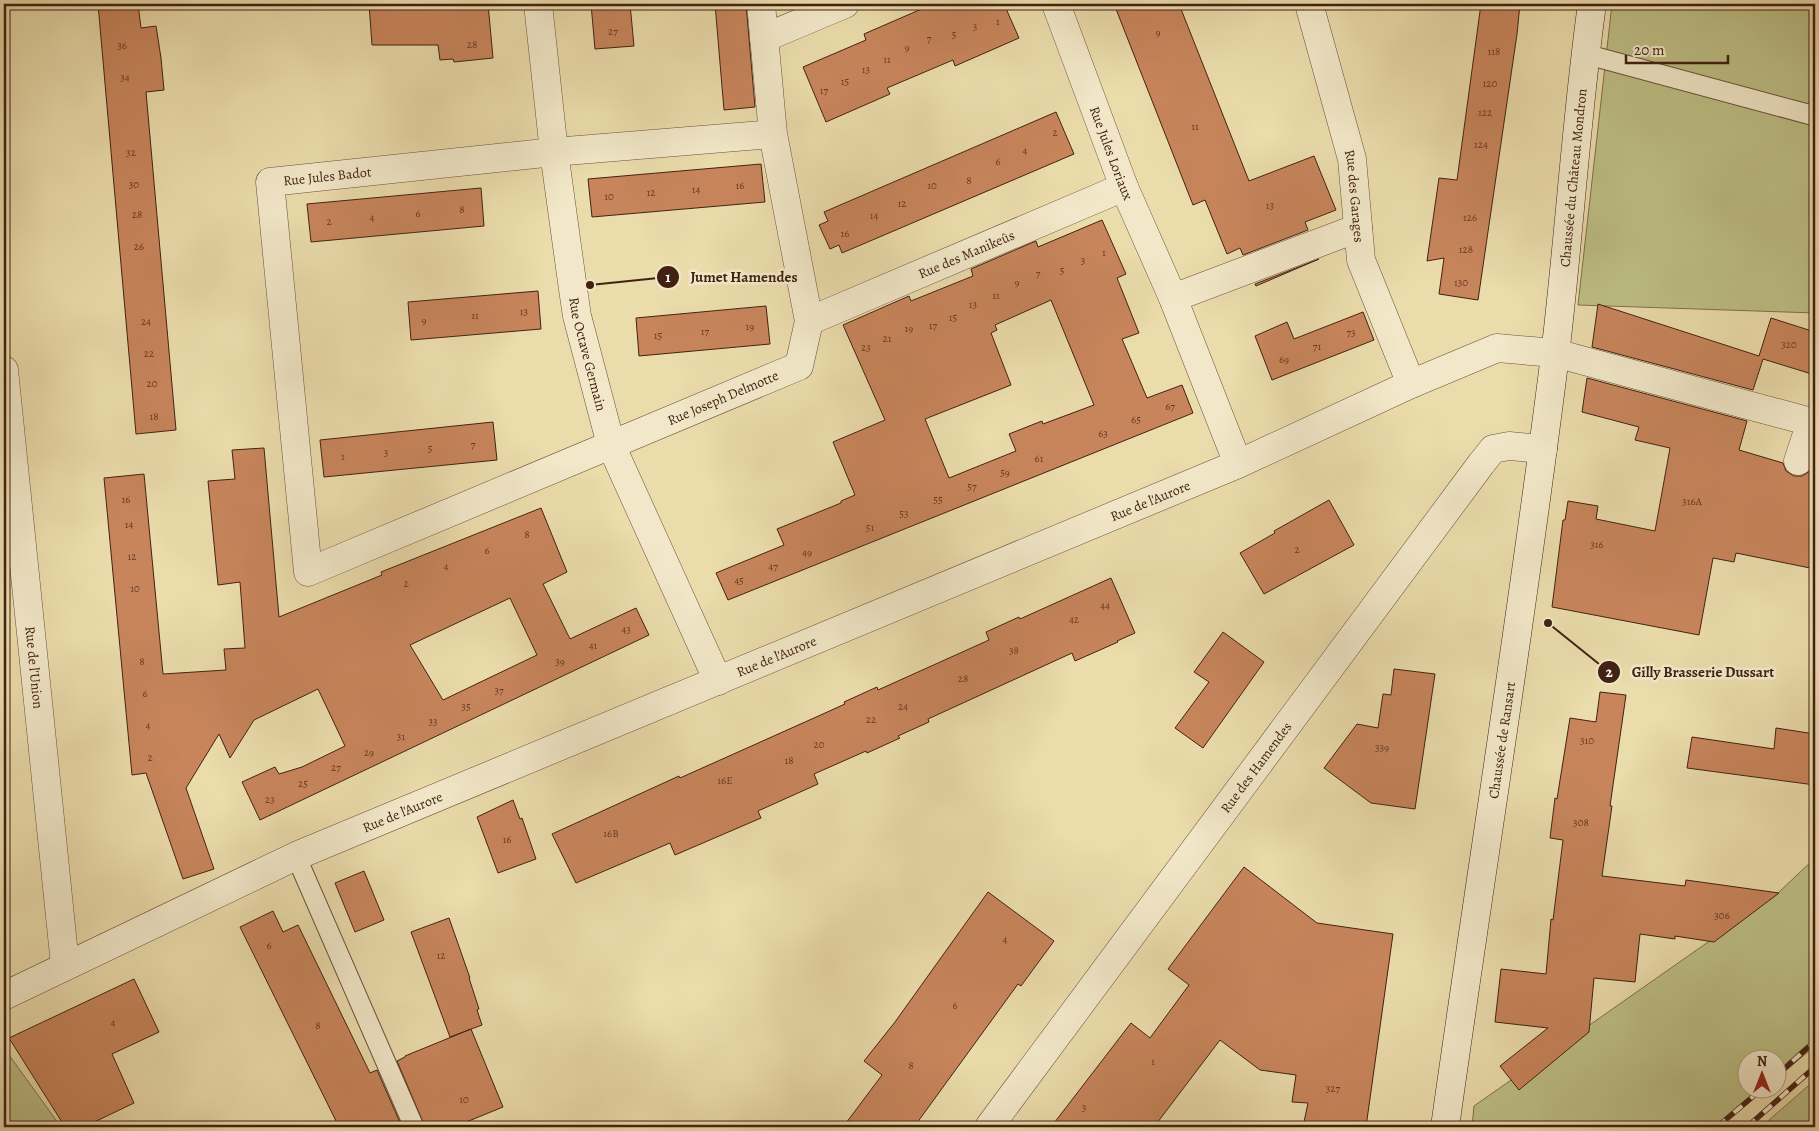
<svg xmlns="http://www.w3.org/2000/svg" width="1819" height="1131" font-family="Alegreya,serif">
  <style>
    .green { fill: #bdbf85; stroke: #80704c }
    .building { fill: #c8855c; stroke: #422113; fill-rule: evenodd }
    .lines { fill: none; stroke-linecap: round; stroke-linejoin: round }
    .lane-casing { stroke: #6c5039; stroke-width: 21 }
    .street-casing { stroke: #6c5039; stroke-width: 29 }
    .secondary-casing { stroke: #422113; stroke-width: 29 }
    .lane { stroke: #f2e8c9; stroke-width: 19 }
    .street { stroke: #f2e8c9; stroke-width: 28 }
    .secondary { stroke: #f2e8c9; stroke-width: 28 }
    .rail-casing { stroke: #422113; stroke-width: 5.5 }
    .rail { stroke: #f2e8c9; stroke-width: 4; stroke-dasharray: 11; stroke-linecap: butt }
    .labels { text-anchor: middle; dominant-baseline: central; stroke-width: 5; stroke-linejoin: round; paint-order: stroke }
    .number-label { font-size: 11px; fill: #643a25 }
    .street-label { font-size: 14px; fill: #422113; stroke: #f2e8c9 }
    .leader { fill: none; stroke: #422113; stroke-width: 2 }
    .callout-dot { fill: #422113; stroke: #f2e8c9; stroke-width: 2 }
    .mark-label { font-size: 15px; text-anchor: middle; font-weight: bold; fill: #fff }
    .callout-label { font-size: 15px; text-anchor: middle; font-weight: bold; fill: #422113; stroke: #f2e8c9; stroke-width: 5; stroke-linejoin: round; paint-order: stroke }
  </style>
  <rect width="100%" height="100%" fill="#ebdcac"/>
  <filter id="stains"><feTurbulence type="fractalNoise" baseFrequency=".004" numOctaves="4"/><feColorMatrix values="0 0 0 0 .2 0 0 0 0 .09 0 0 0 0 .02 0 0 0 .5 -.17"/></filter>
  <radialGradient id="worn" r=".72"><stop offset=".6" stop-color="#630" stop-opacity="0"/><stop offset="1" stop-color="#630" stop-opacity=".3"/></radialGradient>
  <path class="green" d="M1612 4H1815V313L1578 305Z
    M1815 858V1046L1777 1078 1776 1058H1746V1088L1764 1089 1717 1127H1472L1474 1106 1778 893Z
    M4 1048 61 1127H4Z
    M1815 1080V1127H1761Z"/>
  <path class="building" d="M98 4H138L141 28 156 26 161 58 164 90 146 92 176 430 136 434Z
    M369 4H488L493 58 454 62 453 59 440 60 438 45H372Z
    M591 4H630L634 46 595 49Z
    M715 4H746L755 107 724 110Z
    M933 4H1004L1019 38 955 66 953 60 887 88 890 94 826 122 803 67 866 40 864 34Z
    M1114 4H1179L1249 181 1314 156 1336 210 1305 222 1308 230 1243 255 1240 248 1227 254 1205 200 1193 205Z
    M1481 4H1520L1517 34 1478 300 1439 294 1444 258 1427 261 1439 178 1457 180Z
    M1056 112 1074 154 842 253 839 245 830 249 819 225 828 221 824 212Z
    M761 164 765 202 592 217 588 179Z
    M481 188 484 226 311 242 307 204Z
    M1102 220 1126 274 1117 278 1139 333 1122 339 1147 398 1182 385 1193 413 728 600 716 573 784 545 777 529 841 503V501L855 495 833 442 885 420 843 325 909 296 911 301 973 276 971 269 1036 241 1038 247ZM1051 300 1094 405 1043 424 1042 421 1009 434 1016 451 949 478 925 419 1011 385 991 333 997 330 995 325Z
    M1319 259 1256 286 1255 284Z
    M538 291 541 329 411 340 408 302Z
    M1598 304 1759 356 1771 318 1815 332V375L1763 359 1753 390 1592 347Z
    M766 306 770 344 639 356 636 318Z
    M1363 312 1374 340 1272 380 1255 336 1287 322 1294 339Z
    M1587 378 1747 421 1739 450 1783 463 1786 471 1794 476H1802L1810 471 1815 472V569L1736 553 1734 562 1713 558 1699 635 1552 607 1563 520H1565L1568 501 1598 506 1596 519 1655 531 1670 448 1635 440 1639 427 1582 412Z
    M493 422 497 460 324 477 320 440Z
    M264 448 279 617 382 575 381 572 541 508 567 572 543 584 570 639 636 608 649 635 260 820 242 782 275 767 279 774 302 767 345 746 318 689 254 720 230 758 219 734 186 788 214 869 183 879 146 773 132 775 104 478 144 474 163 674 226 670 224 649 245 648 240 582 218 585 208 481 235 479 232 450ZM510 598 537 655 443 700 410 645Z
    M1329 500 1354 545 1264 594 1240 553 1275 533 1274 531Z
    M1111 578 1135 633 1117 641 1118 642 1075 661 1072 653 928 719 929 722 898 736 900 738 867 753 866 751 814 774 818 784 758 811 761 818 675 855 670 843 576 883 552 834 679 776 680 778 814 718 845 704 844 702 877 687 878 690 989 640 986 632 1019 617 1020 619Z
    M1223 632 1264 662 1203 748 1175 728 1209 682 1194 672Z
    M1394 669 1435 674 1415 809 1371 803 1324 768 1357 724 1378 728 1383 694 1391 695Z
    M1600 692 1626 695 1610 806H1612L1602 876 1685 886 1686 880 1779 893 1714 942 1675 936V939L1640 934 1635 982 1594 978 1589 1032 1519 1090 1500 1066 1548 1028 1495 1022 1501 969 1546 974 1551 919 1553 920 1563 840 1550 838 1555 798 1557 799 1570 718 1596 722Z
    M1776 728 1815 734V785L1687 768 1692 737 1774 749Z
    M513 800 520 819 522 818 536 859 498 873 477 817Z
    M1244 867 1317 923 1393 934 1366 1127H1307L1308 1123 1304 1122 1308 1103 1292 1102 1296 1075 1260 1070 1220 1040 1154 1127H1051L1131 1023 1150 1038 1189 985 1168 969Z
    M364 871 384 920 355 932 335 883Z
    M988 892 1054 941 1021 986 1018 984 914 1127H843L882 1075 864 1061 895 1022Z
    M273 911 283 932 298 925 370 1073 377 1070 402 1127H339L240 927Z
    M449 918 470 978H469L479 1009 477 1010 482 1025 450 1037 411 932Z
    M134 979 159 1032 112 1054 134 1103 84 1127H65L9 1038Z
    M471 1029 503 1107 454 1127H425L397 1061 405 1057V1056Z"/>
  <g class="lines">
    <g class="lane-casing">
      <path id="lane" d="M1585 54 1815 116
        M296 856 414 1127"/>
    </g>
    <g class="street-casing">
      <g id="street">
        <path id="s1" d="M538 4 554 152 573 289 577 316 611 445 718 681"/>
        <path id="s2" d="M761 4 773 134 809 321 799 366 308 572 270 182 554 152 773 134"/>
        <path id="s3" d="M1056 4 1124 187 1173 298 1238 464"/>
        <path id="s4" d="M1309 4 1352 159 1361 260 1411 384"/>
        <path d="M764 38 845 4"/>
        <path d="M1173 298 1358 228"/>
        <path id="s5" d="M809 321 1124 187"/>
        <path id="s6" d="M4 370 65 965"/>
        <path id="s7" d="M4 996 296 856 1238 464 1411 384 1497 348 1555 353 1811 422 1798 461"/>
        <path id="s8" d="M989 1127 1481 464 1493 449 1509 446 1543 449"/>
      </g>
    </g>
    <g class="secondary-casing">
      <g id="secondary">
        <path id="s9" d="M1445 1127C1481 870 1523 613 1555 355 1569 238 1576 120 1592 4"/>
      </g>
    </g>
    <use href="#lane" class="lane"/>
    <use href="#street" class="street"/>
    <use href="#secondary" class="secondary"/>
    <g class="rail-casing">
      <path id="rail" d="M1776 1076 1815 1041
        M1717 1127 1763 1088
        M1747 1127 1815 1067"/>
    </g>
    <use href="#rail" class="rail"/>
  </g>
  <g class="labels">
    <g class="number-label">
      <text x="998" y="21">1</text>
      <text x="975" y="26">3</text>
      <text x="613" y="31">27</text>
      <text x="1158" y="32">9</text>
      <text x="954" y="34">5</text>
      <text x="929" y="38">7</text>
      <text x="472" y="44">28</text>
      <text x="122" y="45">36</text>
      <text x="907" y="47">9</text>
      <text x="1494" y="51">118</text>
      <text x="887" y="59">11</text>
      <text x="866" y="69">13</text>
      <text x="125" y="77">34</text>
      <text x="845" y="81">15</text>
      <text x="1490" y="83">120</text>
      <text x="824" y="90">17</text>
      <text x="1485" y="112">122</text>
      <text x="1195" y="126">11</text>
      <text x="1055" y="132">2</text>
      <text x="1481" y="144">124</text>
      <text x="1025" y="150">4</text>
      <text x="131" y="152">32</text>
      <text x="998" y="161">6</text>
      <text x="969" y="180">8</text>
      <text x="134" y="184">30</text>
      <text x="740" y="185">16</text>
      <text x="932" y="185">10</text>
      <text x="696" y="189">14</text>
      <text x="651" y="192">12</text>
      <text x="609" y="196">10</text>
      <text x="902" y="203">12</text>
      <text x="1270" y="205">13</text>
      <text x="462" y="209">8</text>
      <text x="418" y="213">6</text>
      <text x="137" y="214">28</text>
      <text x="874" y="215">14</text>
      <text x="372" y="217">4</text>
      <text x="1470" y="217">126</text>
      <text x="329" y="221">2</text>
      <text x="845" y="233">16</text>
      <text x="139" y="246">26</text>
      <text x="1466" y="249">128</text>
      <text x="1104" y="252">1</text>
      <text x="1083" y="260">3</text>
      <text x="1062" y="270">5</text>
      <text x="1038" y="273">7</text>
      <text x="1017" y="282">9</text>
      <text x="1461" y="282">130</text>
      <text x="996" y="295">11</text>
      <text x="973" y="304">13</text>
      <text x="524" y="311">13</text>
      <text x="475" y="315">11</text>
      <text x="953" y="317">15</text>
      <text x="424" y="320">9</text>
      <text x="146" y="321">24</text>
      <text x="933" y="325">17</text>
      <text x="750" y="326">19</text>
      <text x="909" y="328">19</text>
      <text x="705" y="331">17</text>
      <text x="1351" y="332">73</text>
      <text x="658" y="335">15</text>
      <text x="887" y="338">21</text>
      <text x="1789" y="344">320</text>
      <text x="1317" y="346">71</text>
      <text x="866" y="347">23</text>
      <text x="149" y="353">22</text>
      <text x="1284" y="359">69</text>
      <text x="152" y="383">20</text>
      <text x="1170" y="406">67</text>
      <text x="154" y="416">18</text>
      <text x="1136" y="419">65</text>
      <text x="1103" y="433">63</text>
      <text x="473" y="444">7</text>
      <text x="430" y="448">5</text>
      <text x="386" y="452">3</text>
      <text x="343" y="456">1</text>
      <text x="1039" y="458">61</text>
      <text x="1005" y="472">59</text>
      <text x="972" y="486">57</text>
      <text x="126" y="499">16</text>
      <text x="938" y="499">55</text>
      <text x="1692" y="501">316A</text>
      <text x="904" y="513">53</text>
      <text x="129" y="524">14</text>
      <text x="870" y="527">51</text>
      <text x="527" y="534">8</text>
      <text x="1597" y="544">316</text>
      <text x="1297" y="549">2</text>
      <text x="487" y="550">6</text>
      <text x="807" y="552">49</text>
      <text x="132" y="556">12</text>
      <text x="446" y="566">4</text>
      <text x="773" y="566">47</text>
      <text x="739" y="580">45</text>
      <text x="406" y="583">2</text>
      <text x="135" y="588">10</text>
      <text x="1105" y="605">44</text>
      <text x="1074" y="619">42</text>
      <text x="626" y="629">43</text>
      <text x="593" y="645">41</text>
      <text x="1014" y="650">38</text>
      <text x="142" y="661">8</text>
      <text x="560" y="661">39</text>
      <text x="963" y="678">28</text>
      <text x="499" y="690">37</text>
      <text x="145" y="693">6</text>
      <text x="466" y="706">35</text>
      <text x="903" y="706">24</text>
      <text x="871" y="719">22</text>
      <text x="433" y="721">33</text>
      <text x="148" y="725">4</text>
      <text x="401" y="736">31</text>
      <text x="1587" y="740">310</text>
      <text x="819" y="744">20</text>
      <text x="1382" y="747">339</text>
      <text x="369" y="752">29</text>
      <text x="150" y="757">2</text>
      <text x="789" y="760">18</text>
      <text x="336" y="767">27</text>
      <text x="725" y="780">16E</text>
      <text x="303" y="783">25</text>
      <text x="270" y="799">23</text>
      <text x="1581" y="822">308</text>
      <text x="611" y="833">16B</text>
      <text x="507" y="839">16</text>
      <text x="1722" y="915">306</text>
      <text x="1005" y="939">4</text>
      <text x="269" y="945">6</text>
      <text x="441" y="955">12</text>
      <text x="955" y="1005">6</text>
      <text x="113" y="1022">4</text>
      <text x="318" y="1025">8</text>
      <text x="1153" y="1061">1</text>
      <text x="911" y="1065">8</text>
      <text x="1333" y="1088">327</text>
      <text x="464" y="1099">10</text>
      <text x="1084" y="1107">3</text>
    </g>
    <g class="street-label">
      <text stroke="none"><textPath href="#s3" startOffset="159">Rue Jules Loriaux</textPath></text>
      <text stroke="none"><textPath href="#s2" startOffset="1349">Rue Jules Badot</textPath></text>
      <text stroke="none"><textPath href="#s9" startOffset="958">Chaussée du Château Mondron</textPath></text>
      <text stroke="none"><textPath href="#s4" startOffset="198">Rue des Garages</textPath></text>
      <text stroke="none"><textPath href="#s5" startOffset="171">Rue des Manikeûs</textPath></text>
      <text stroke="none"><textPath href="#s1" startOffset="354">Rue Octave Germain</textPath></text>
      <text transform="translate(723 398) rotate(-23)">Rue Joseph Delmotte</text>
      <text stroke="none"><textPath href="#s7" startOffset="1249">Rue de l'Aurore</textPath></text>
      <text stroke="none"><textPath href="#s7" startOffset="844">Rue de l'Aurore</textPath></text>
      <text stroke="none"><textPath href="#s6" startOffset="299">Rue de l'Union</textPath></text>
      <text stroke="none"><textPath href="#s9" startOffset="391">Chaussée de Ransart</textPath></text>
      <text stroke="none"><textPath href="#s8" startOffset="448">Rue des Hamendes</textPath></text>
      <text stroke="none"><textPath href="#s7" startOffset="439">Rue de l'Aurore</textPath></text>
    </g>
  </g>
  <path class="leader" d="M590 285L668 277M1548 623L1609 672"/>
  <g class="callout-dot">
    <circle cx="590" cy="285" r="5"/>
    <circle cx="1548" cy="623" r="5"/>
    <circle cx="668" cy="277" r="12"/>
    <circle cx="1609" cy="672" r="12"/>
  </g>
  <g class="mark-label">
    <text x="668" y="282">1</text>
    <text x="1609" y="677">2</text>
  </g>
  <g class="callout-label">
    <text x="744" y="282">Jumet Hamendes</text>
    <text x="1703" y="677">Gilly Brasserie Dussart</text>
  </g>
  <rect width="1819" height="1131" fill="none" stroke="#ebdcac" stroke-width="20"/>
  <rect x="5" y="5" width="1809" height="1121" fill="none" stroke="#422113" stroke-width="2.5"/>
  <rect x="10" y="10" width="1799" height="1111" fill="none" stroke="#422113"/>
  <g transform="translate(1762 1074)"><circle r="24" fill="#f2e8c9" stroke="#ac9880"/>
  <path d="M0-4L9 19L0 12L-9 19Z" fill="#8f2418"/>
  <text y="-8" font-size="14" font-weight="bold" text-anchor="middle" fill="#422113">N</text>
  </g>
  <path d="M1626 55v8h102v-8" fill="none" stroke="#422113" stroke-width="2.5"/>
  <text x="1634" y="55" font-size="15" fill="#422113" stroke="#f2e8c9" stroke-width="4" paint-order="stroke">20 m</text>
  <rect width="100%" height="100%" filter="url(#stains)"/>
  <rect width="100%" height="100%" fill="url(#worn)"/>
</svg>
